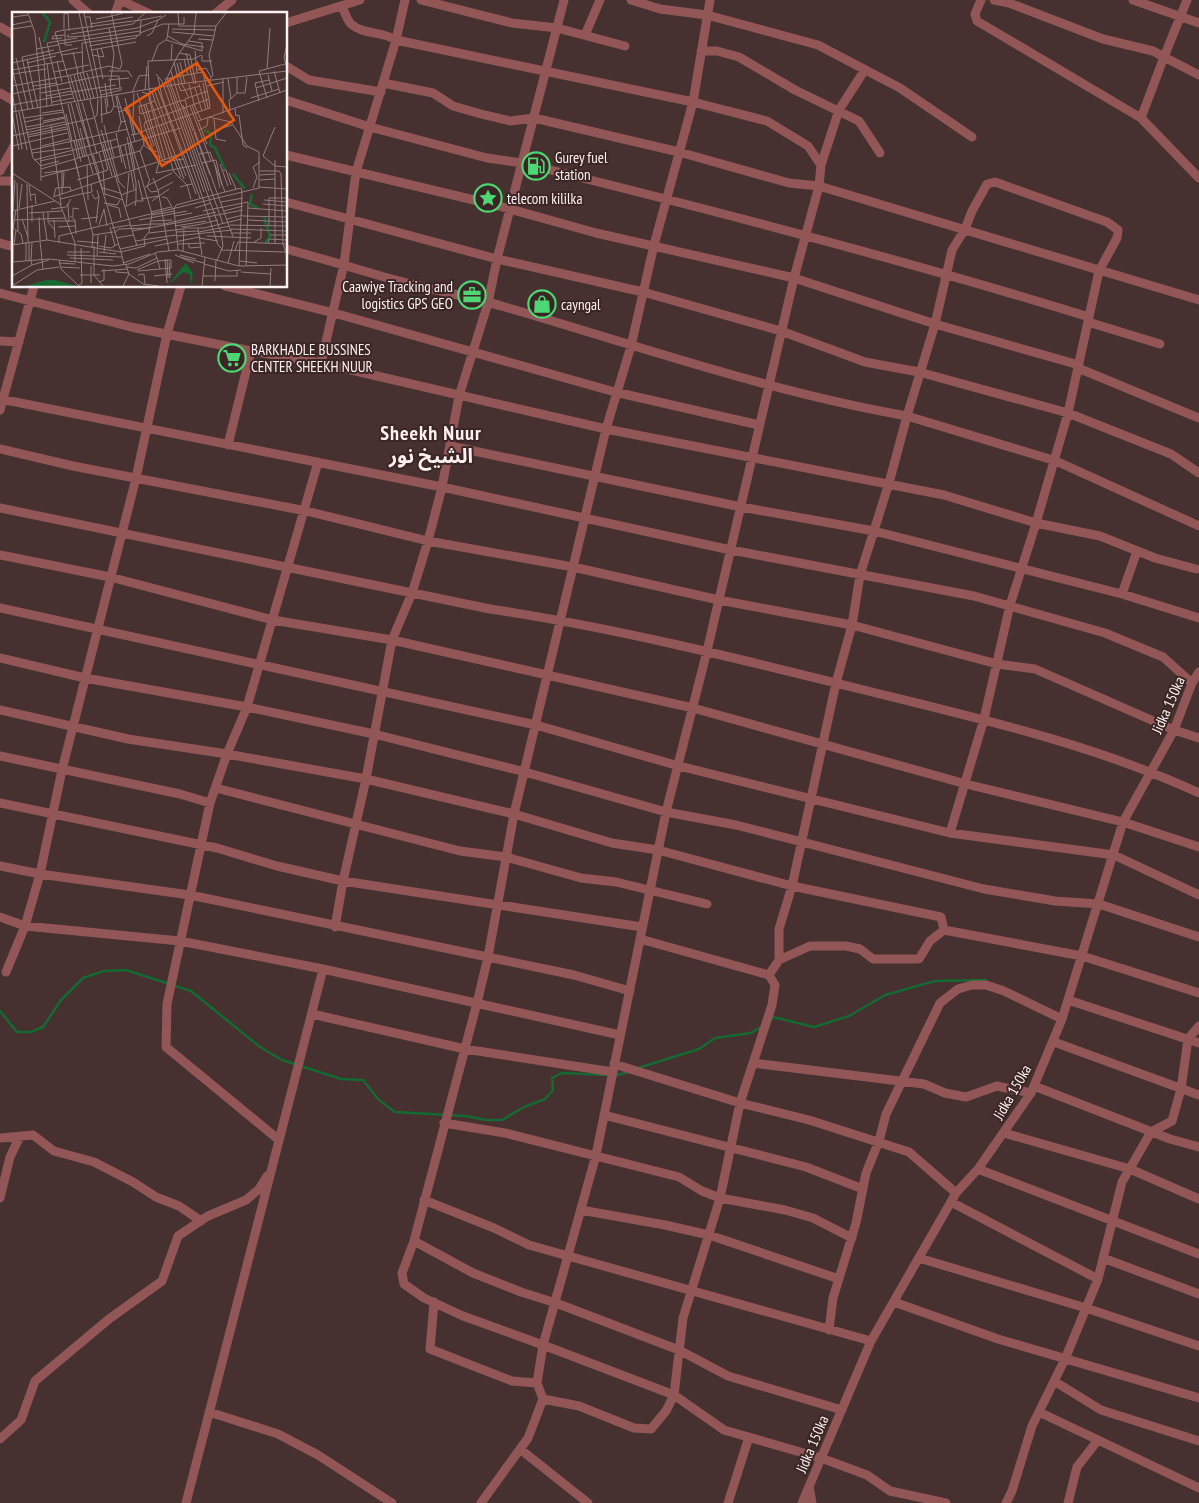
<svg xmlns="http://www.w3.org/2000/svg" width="1199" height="1503" font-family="'PT Sans Narrow','Noto Sans Arabic',sans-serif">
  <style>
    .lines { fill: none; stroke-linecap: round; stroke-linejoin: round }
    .stream { stroke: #146a31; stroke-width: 2.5 }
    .minor { stroke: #925656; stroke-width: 9 }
    .labels { text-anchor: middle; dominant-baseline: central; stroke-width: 4; stroke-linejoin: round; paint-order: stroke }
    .poi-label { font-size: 15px; fill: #fff0f0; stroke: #3b2626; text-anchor: start }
    .street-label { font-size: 15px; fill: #fff0f0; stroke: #3b2626 }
    .district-label { font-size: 20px; font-weight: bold; letter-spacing: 1px; fill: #fff0f0; stroke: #3b2626 }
    .inset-river { fill: none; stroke: #146a31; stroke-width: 2.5 }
    .inset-road { fill: none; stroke: #907d7d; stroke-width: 1 }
    .view { fill: #e8590c; fill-opacity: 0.15; stroke: #e8590c; stroke-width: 2.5 }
    .inset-edge { fill: none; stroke: #fff0f0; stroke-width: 2.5 }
  </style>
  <rect width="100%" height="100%" fill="#463030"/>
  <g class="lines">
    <path class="stream" d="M0 1011 17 1032H31L43 1027 61 1000 83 978 104 971 126 970 191 991 260 1047 282 1060 341 1079 363 1080 379 1100 395 1112 466 1116 486 1120H502L524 1107 545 1099 553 1090 552 1078 562 1073 606 1075
      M770 1021 773 1017 814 1027 849 1016 885 995 935 981 986 980
      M638 1068 699 1049 715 1038 751 1033 761 1027
      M614 1076 628 1072"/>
    <path class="minor" d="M73 0 89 14
      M120 0 150 14
      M421 0 512 23 557 28 625 46
      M631 0 660 9 707 15 818 45 900 88 972 137
      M981 0 975 14 977 21 1141 118 1199 178
      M994 0 1009 3 1103 39 1153 51 1164 57 1187 0
      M1133 0 1199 23
      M342 6C344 11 347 20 351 24 363 35 383 31 396 40L693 102 767 121 808 146 821 165 819 186 794 278 707 651 666 812 596 1155 543 1345 463 1316 424 1298 404 1284 402 1273 414 1241 477 1003 488 957 514 814 606 429 631 346 654 245 693 102 710 0
      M115 14 120 0
      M215 14 232 0
      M286 23 360 0
      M0 27 14 35
      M585 35 600 0
      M701 51H717L739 57 795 90 859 121 880 153
      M286 66 309 80 381 92
      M383 83 433 93 453 106 481 114 510 121 534 118 679 152 789 183 819 186 1199 300
      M0 93 14 101
      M286 100 370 127 487 158 522 163C713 210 902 259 1089 317
      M1141 118 1164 57 1199 75
      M286 155 499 206 596 233 794 278 935 324 1079 365
      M821 165 839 110 864 71
      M0 171 14 146
      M0 181H14
      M286 202 497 259 643 292 781 331 865 362 919 372 1068 413 1171 454 1199 473
      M0 243 14 247
      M225 286 334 313 615 392 759 425
      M0 293 131 327 251 351 321 363 606 429 944 495 1036 523 1010 605 984 719 950 833
      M1088 322 1160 344
      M0 341 19 342
      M321 363 344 264 356 172 396 40 405 0
      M1078 368 1199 418
      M0 399 442 487 731 550 974 596 1105 633 1163 657 1192 683
      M0 410 34 286
      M228 445 251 351
      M450 446 741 507 874 531 1122 594 1199 618
      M0 449 73 466 306 511 428 541 573 567 719 600 852 625 997 664 1035 669 1174 730 1199 738
      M0 508 490 609C616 628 740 659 864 690 977 718 1093 744 1199 793
      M0 555 110 577 273 620 392 640 693 708 966 784 1123 822 1199 847
      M1196 569 1155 558 1100 536 1036 523 1068 413 1099 271 1117 238 1118 230 1107 222 995 182 987 184 972 211 965 229 952 250 935 324 907 416 1056 461 1199 526
      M1122 594 1137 551
      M0 608 536 725 679 766 950 833 1114 855 1199 895
      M0 658 85 678 247 707 374 734 525 772 666 812 736 825 984 889 1055 901 1099 904 1199 937
      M0 710 128 739 227 754 366 779 514 814 612 843 658 850 792 886 836 683 852 625 860 575 889 483 907 416C770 392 639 346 505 307 464 295 422 288 381 276 349 267 318 257 286 249
      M0 756 180 794 210 803
      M216 788 460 851 506 857 581 878 616 882 707 904
      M0 803 217 848 277 866 343 881 642 927
      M0 866 40 874 190 895 574 975 630 991
      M0 917 25 926 180 941 323 969 620 1035
      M335 927 343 881 366 779 392 640 412 593 428 541 442 487 459 396 488 303 497 259 564 0
      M640 939 769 975 775 985 772 1005 740 1103 720 1198 683 1318 674 1395 666 1411 651 1429 634 1428 579 1406 543 1399 537 1383 543 1345 674 1395 724 1430 821 1458 867 1475 890 1491 946 1503
      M779 960 810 946H846L860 949 873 959H919L930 941 944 930
      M6 972 25 926 40 874 62 770 136 478 167 334 181 286
      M769 975 779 960V929L792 886 941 917 944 930 1082 956 1199 993
      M1068 1000 1199 1043
      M312 1014 465 1049 613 1072
      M1054 1042 1199 1095
      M753 1063 924 1084 945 1093 966 1097 997 1086 1031 1093
      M614 1064 740 1103 809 1120 909 1152 956 1193
      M1034 1086 1170 1139 1199 1147
      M604 1115 806 1167 863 1189
      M444 1123 505 1133 679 1177 702 1191 720 1198 785 1210 813 1218 852 1238
      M1004 1133 1130 1169 1199 1199
      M0 1138 33 1135 54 1151 94 1162 133 1182 156 1197 179 1206 201 1221
      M279 1140 166 1047 167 1004 210 803 227 754 247 707 318 462
      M978 1169 1199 1254
      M0 1198 10 1157 20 1136
      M424 1200 494 1228 529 1245 871 1341
      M951 1202 1098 1279
      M581 1210 665 1225 709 1235 839 1279
      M414 1241 473 1273 521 1292 556 1303 679 1350 728 1376 842 1410
      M919 1258 1086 1308 1199 1346
      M1103 1258 1199 1294
      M434 1302 430 1349 512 1381 537 1383
      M894 1302 998 1339 1199 1398
      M829 1330 833 1298 856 1223 866 1173 879 1141 886 1114 940 1003 958 989 972 985H986L1004 991 1062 1019
      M1054 1381 1101 1410 1199 1441
      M209 1412 278 1434 318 1455 392 1503
      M1039 1412 1199 1488
      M0 1439 21 1420 35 1381 109 1319 162 1281 178 1236 208 1216 246 1200 259 1189 267 1176
      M520 1449 588 1503
      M809 1486 812 1503
      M186 1503 323 969
      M481 1503 528 1438 543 1399
      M728 1503 749 1437
      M802 1503 871 1341 956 1193 978 1169 1031 1093 1062 1019 1123 822 1174 730 1192 683 1199 672
      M1006 1503 1012 1491 1032 1426 1065 1359 1098 1279 1122 1182 1151 1132 1172 1121 1181 1089 1188 1039 1199 1026
      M1068 1503 1077 1467 1098 1440"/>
  </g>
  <defs>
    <g id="fuel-ring" transform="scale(1.4375)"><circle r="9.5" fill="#3b2626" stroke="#4ed675" stroke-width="1.5"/><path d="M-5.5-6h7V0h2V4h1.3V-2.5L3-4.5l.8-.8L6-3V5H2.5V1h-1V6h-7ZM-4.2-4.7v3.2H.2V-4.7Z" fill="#4ed675"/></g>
    <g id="sight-ring" transform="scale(1.4375)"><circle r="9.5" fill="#3b2626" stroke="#4ed675" stroke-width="1.5"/><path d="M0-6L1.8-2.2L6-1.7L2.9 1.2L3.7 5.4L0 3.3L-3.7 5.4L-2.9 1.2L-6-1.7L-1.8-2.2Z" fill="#4ed675"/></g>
    <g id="office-ring" transform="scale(1.4375)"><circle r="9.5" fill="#3b2626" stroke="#4ed675" stroke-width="1.5"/><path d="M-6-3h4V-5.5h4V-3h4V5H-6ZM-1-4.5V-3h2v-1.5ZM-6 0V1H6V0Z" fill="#4ed675"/></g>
    <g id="shop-ring" transform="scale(1.4375)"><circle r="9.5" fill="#3b2626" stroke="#4ed675" stroke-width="1.5"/><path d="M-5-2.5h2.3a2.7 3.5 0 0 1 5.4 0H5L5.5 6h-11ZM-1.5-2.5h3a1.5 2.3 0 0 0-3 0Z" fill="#4ed675"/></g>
    <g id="supermarket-ring" transform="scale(1.4375)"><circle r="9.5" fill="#3b2626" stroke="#4ed675" stroke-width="1.5"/><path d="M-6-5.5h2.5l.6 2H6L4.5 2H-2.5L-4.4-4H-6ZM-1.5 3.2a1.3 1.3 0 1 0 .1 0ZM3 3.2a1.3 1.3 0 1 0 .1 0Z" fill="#4ed675"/></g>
  </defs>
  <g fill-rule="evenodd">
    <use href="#fuel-ring" x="536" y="166"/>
    <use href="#sight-ring" x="488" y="198"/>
    <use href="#office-ring" x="472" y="295"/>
    <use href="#shop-ring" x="542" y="304"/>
    <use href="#supermarket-ring" x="232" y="358"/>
  </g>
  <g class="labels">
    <g class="poi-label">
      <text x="555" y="157">Gurey fuel<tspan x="555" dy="17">station</tspan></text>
      <text x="507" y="198">telecom kililka</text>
      <text x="453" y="286" text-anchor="end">Caawiye Tracking and<tspan x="453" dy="17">logistics GPS GEO</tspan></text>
      <text x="561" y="304">cayngal</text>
      <text x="251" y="349">BARKHADLE BUSSINES<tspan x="251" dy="17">CENTER SHEEKH NUUR</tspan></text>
    </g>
    <g class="street-label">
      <text transform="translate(1168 705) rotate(-66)">Jidka 150ka</text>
      <text transform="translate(1012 1092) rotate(-60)">Jidka 150ka</text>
      <text transform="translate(812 1444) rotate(-67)">Jidka 150ka</text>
    </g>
    <g class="district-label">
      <text x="431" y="433">Sheekh Nuur<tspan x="431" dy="23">الشيخ نور</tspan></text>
    </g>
  </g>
  <g transform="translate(12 12)">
    <rect width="275" height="275" fill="#463030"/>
    <path d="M174 251 181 262 178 274V262L171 260 155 274ZM34 268H43L65 274H14Z" fill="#146a31"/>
    <path class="inset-river" d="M31 1 38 10 32 30M192 118 199 122 198 133 203 136 213 157M221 162 233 177M240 182 238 192 246 196M252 205 258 224 253 231"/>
    <path class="inset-road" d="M16 1 23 21 28 73 29 169M56 1 52 2V18L43 20 63 90M56 1 57 19M67 1 86 86M72 1 89 83 90 111M166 1 167 14H204M184 1 182 21 166 43 155 66 209 221 211 234 205 248M0 5 16 3M73 5H78L80 16M84 7 100 4V1M78 12 121 5M0 13 19 9M97 16 102 42 98 74 102 94 110 96M0 17 20 14M160 17 203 18M160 20 202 24 204 14 214 1M128 21 151 12H172V5M57 22 55 25 72 24 125 16 146 8M59 22 121 12 133 1M53 23V33H60M135 24 140 21 146 8 154 3M156 24 170 32 192 35M27 25 33 52M50 26 40 27 41 24 53 23V18L129 8M65 26 35 31 81 223 80 236M186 27 201 28M154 28 190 39V31L177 29M46 32 128 19M275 33 272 45 275 57M77 34 124 26 125 23M24 37 46 33M85 37 91 67M79 38 124 30M183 39 185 61M61 40 66 61M167 41 178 43 184 72M174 41 182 72M49 43 71 40M80 43 92 45 89 36M190 43V49H200M4 46 16 97M15 47 26 96M172 47 176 63M45 49 50 70M140 49 146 33 155 27 157 12M159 49 160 32M162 50 167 72M168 50 173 72M0 51 66 36M15 51 44 44M35 51 40 93M165 51 170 72M32 52 35 95M0 55 21 146 28 153M255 57 258 16M0 58 51 49M185 58 194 56 199 65M97 59H116L120 65M159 59 168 89 173 88M262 59 268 81M42 60 77 53M65 61 73 88M68 61 76 87M75 61 82 86M1 62 34 57M144 62 150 69 185 169M58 63 66 89M62 63 69 89M256 63 260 79M55 64 97 54 108 57 110 52 100 4 111 1M146 65 150 85 188 186M157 66 197 179M216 67 219 87M96 68 117 66M196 70 201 63 197 43 202 24M93 71 96 95M191 71 196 96M166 72 169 79 188 74M170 72 177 86M177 72 182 92M187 72 194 97M0 74 55 64M20 74 45 71M195 74 212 70M183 76 190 99M244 76 275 66M142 77 157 119M146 77 184 182M133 78 135 54M60 80 104 73M130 80 136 82 153 147M140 80 143 89 139 90 137 91 129 94H127L128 102 142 98 139 90 137 76 136 49 182 47 189 43M29 81 59 76M120 81 127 64 136 63M125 81 142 134M225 81H233L235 65M0 82 88 64H107L108 76 88 79M0 82 4 99M89 83 109 78V75M34 84 60 79M104 84 109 110M93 86 95 102M113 86 123 130M239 86 267 77M255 86 247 59 273 52M79 87 71 60 70 31 128 23 129 8 150 4M143 89 172 167M247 89 243 71 257 68M40 90 61 86M66 90 78 135M70 90 85 142M59 91 73 145M64 91 109 240 133 234 132 226 137 220 140 202 105 83M56 92 69 150M134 92 151 150 171 147M182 92 189 108M0 93 60 82M132 93 148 146 144 161 184 153M171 93 181 119M180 93 195 132M178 94 199 149M174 95 221 225M175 95 173 87 196 79M21 97 10 45 42 38M223 97 224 104 227 103 231 133 235 136M218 99 217 88 225 81V65M0 100 167 72 275 59M7 100 15 138M106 100 117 97 123 122M0 101 7 138M4 101 10 137M30 101 51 98M211 101V67M54 102 60 129M88 103 99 100 102 94M127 104 132 132 128 139 137 167M12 106 52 100M121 107 122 81M202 107 204 127 214 129M31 109 53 105M186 109 275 78M13 110 31 106M31 111 53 106M149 112 160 145M39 113 49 193M92 113 98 138M14 115 31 112M263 115 251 144 263 154 275 155M68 116 75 144M14 118 53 110M89 118 125 234M187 118 195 114 196 106M204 118 220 113M106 120 109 110 114 109M182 120 198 163M104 121 110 151M16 123 54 115M119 123 125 122 134 118 183 101 198 96 197 87 133 110 132 114 134 118 140 134V138M133 123 138 137 145 140M0 124 82 106 85 103 86 87M16 125 55 117M66 127 71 145M62 128 66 146M98 128 102 145M118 131 123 157M91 132 100 164M113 133 118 158M132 133 148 146M0 134 55 121M30 134 57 127M108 134 114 157M19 138 116 117M98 138 107 170 113 176M20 141 59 136M87 141 92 159M81 143 87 161M76 144 81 162M167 146 174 164M22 148 105 127M63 148 67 164M162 148 169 165M263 148V232M28 149 60 142M190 151 204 148 210 173M208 152 216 174M75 153 76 188M203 153 208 176M28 154 47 149M29 157 169 116M211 158H214L219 173M91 159 93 183M119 159 122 177M248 159H267L269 162 271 232 275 243M50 160V182M0 161 48 192 63 231V250M32 161 56 158M86 161 91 179M217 161 224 177M248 163 263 162M29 165 128 139M141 166 146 178 157 239M138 167 135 175 139 180 146 179M65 168 96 158 78 88M248 168 263 167M185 169 206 233 210 237M5 171 6 219M15 172 16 230M180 172 175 173 162 160 142 98 168 89 211 212M17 173 19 189M133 175 160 161M168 175 175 173 179 187M247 175 275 177M51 176 52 160M91 176 108 181M241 176 245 165 241 155 248 150M146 178 161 170M192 180 153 67 191 60 197 87M213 180 229 176 230 180M69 182 80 180 79 172M80 182 83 187 87 185 85 178M93 182 111 188M18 183 23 182 24 192M109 183 125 177M42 184 44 176 58 175 59 179M41 185 175 140M150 185 155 186 161 197M48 187 69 182M129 187 147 184M252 188 275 190M140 189 157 177M209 190 231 186M92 191 105 193 108 188M56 192 57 210M251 192 275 194M96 193 107 196 109 206M115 194 124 189V171L115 125M123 194 124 189H131L126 168M114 195 117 161M7 196 10 172M183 196 199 191M236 196 275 199M39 197 54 195 59 187M1 198 3 168M0 199 43 189M191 199 236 190 234 254M212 199 231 194M139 200 159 195M17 201 50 199M31 201 35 228M36 201V210L42 217M140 203 163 199M58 204 63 208 64 222M163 204 180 201M231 204 275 205M27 205 28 228M61 205V196L67 197M10 207 16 225M69 207 86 205M215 207 231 203M3 208 53 206M42 208 43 226M127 208 175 199M236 208 275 210M37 209H63M139 209 160 208M20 210V193M84 211 87 185M164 211 231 198M138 212H152L204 200M87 213 92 197 95 214M185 213 206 208M218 213 275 214M119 214 138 212M163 214 194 209M257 214V186H275M0 215 9 222 11 231M46 215 63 214M98 215 103 234M169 215 185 213M1 216 4 198M100 216 118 213M172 216H192L230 207M186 216 190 243M219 217 275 219M120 219 164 211M164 220 186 219M187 220 218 214M102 221 107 217 137 216M137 221 171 217M220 221H239M81 223 101 220M258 223H275M165 224 220 218M195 224 239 226M104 226 121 223M187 226 206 229M28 229 31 257M65 229 87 231M123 229 164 223M242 230 249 226V216M47 231V224L247 176V140L235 134 219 110 197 105M177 231V236L189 235M256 231 257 227 275 228M166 232 193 231M0 233 35 228 109 240 112 253M2 233 4 218M82 234V263L91 274M87 234 99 236 106 232M143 234 187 225M108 237 155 227M166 238 162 197 164 193 213 180 198 140 187 142M209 238 273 240M171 239 172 215M223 239 226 230 275 232M55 240H78M87 240 104 242M92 240 94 223M55 243 110 245M163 243 182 251M168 243 184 247M85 244 86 223M168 245 192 251M58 246 101 248M153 247 155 271M155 247 156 266M17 248V230M19 248 20 230M47 248 49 257 67 274M14 249V230M228 249 245 251M0 250 37 247 101 254 117 252 146 240 166 238 227 254 275 253M1 250V233M157 250 158 266M47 251 63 252M111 251 138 242M216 251 222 229M192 252 217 259 229 258M20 253 37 248M227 254 230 180M48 255 68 256M115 255 124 256 145 246M104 258V260L117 261M125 258 146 249 148 257M89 259 115 257M126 259 159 256V248L146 249 143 241M229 260 259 262M117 262 131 272 147 274M68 263H88M126 263 132 262 133 272M0 264 20 253 19 249M142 264 160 262M191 264H225V258M203 269 204 248M87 270 92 268V257M79 271V254M67 273 70 271 69 236M0 274 25 258 47 255M111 274 117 262 114 253M190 274 193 245M258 274 259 256"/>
    <path class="view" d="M185 51 222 108 150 154 113 97Z"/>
    <rect width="275" height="275" class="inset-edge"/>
  </g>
</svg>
